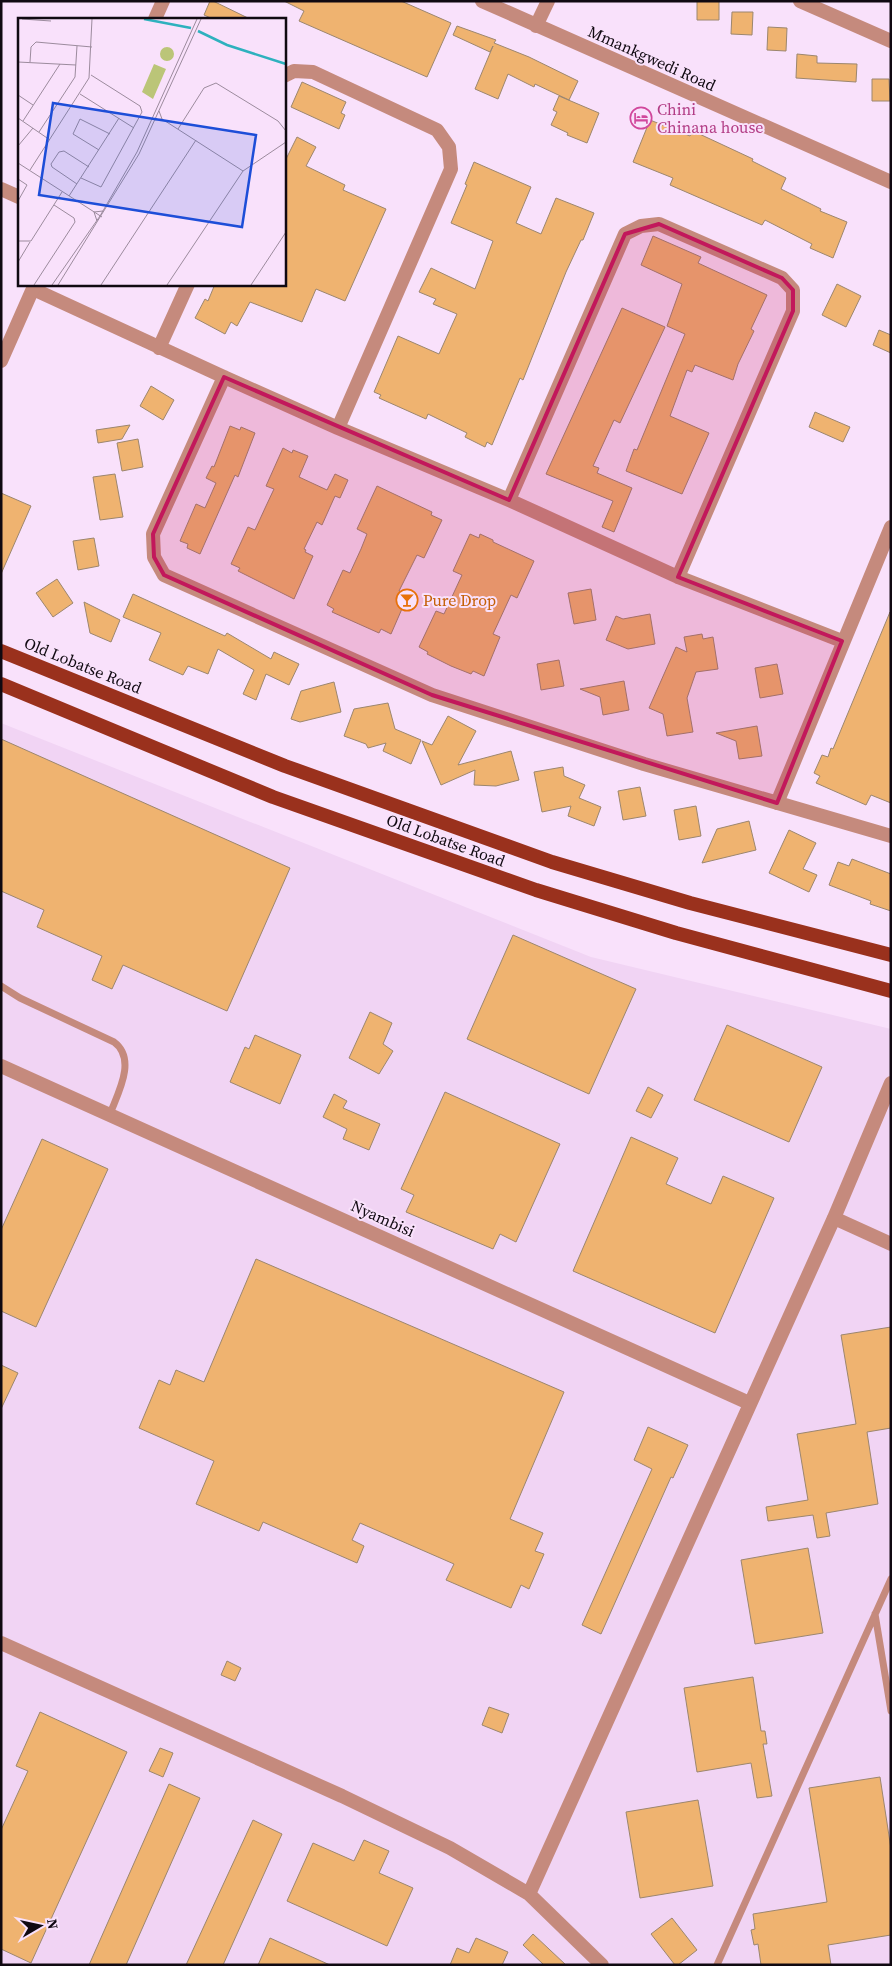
<svg xmlns="http://www.w3.org/2000/svg" width="892" height="1966" font-family="'Source Serif 4',serif">
  <style>
    .built { fill: #f1d4f4 }
    .building { fill: #efb370; stroke: #9c866e }
    .lines { fill: none; stroke-linecap: round; stroke-linejoin: round }
    .service { stroke: #c58a7d; stroke-width: 7 }
    .minor { stroke: #c58a7d; stroke-width: 14 }
    .tertiary { stroke: #c58a7d; stroke-width: 14 }
    .primary { stroke: #9a311d; stroke-width: 14 }
    .marked { fill: #c2185b; fill-opacity: 0.2; stroke: #c2185b; stroke-width: 4; stroke-linejoin: round }
    .labels { text-anchor: middle; dominant-baseline: central; stroke-width: 4; stroke-linejoin: round; paint-order: stroke }
    .street-label { font-size: 16px; fill: #100911; stroke: #f9e1fb }
    .hotel-label { font-size: 16px; fill: #b23c85; stroke: #f9e1fb; text-anchor: start }
    .food-label { font-size: 16px; fill: #c56008; stroke: #f9e1fb; text-anchor: start }
    .inset-river { fill: none; stroke: #2eb1be; stroke-width: 2.5 }
    .inset-road { fill: none; stroke: #9c8b9d; stroke-width: 1 }
    .view { fill: #1d4ed8; fill-opacity: 0.15; stroke: #1d4ed8; stroke-width: 2.5 }
    .inset-edge { fill: none; stroke: #100911; stroke-width: 2.5 }
  </style>
  <rect width="100%" height="100%" fill="#f9e1fb"/>
  <path class="built" d="M1 723 591 957 891 1029V1965H1Z"/>
  <path class="building" d="M210 1H213L250 19H213L204 15Z
    M284 1H401L451 23 427 77 299 21 304 11Z
    M697 1H719V20H697Z
    M732 12H753L752 35 731 34Z
    M457 26 496 40 494 43 529 57 578 81 569 100 535 84 534 87 508 74 498 99 475 89 493 46 490 52 453 35Z
    M768 27 787 28 786 51 767 50Z
    M797 54 817 56V63L857 64 856 82 796 78Z
    M872 79H889L890 101H872Z
    M302 82 346 102 341 113 345 115 339 129 291 107Z
    M559 96 599 113 587 143 567 135 568 133 551 125 557 112 553 110Z
    M650 120 690 136 693 131 753 159 752 161 786 178 781 189 821 209 820 211 847 222 833 258 810 248 812 244 765 220 762 225 670 185 673 178 633 162Z
    M297 137 316 147 306 166 345 185 343 190 386 209 345 301 316 289 302 322 250 302 237 326 231 322 225 334 195 318 205 299 208 301 215 284H284V163Z
    M474 162 531 187 516 223 541 234 556 198 594 213 583 240H581L566 272 523 380 520 378 492 445 487 442 485 447 465 437 467 433 428 414 426 419 379 398 381 395 374 392 398 336 439 354 457 314 433 304 436 299 419 292 431 268 475 289 493 241 451 223 467 185 465 184Z
    M653 236 701 257 698 263 767 295 751 329 754 331 738 364 733 380 695 365 692 372 687 370 670 416 709 433 682 494 626 471 634 449 637 450 685 334 667 326 682 284 641 265Z
    M837 284 861 296 846 327 822 315Z
    M622 308 665 327 620 423 614 420 593 466 599 468 597 473 632 488 614 532 602 527 613 501 546 474Z
    M879 330 891 335V353L873 345Z
    M151 386 174 400 163 420 140 406Z
    M815 412 850 427 843 442 809 427Z
    M130 425 122 439 98 443 96 430Z
    M230 426 240 430 241 427 255 433 238 477 235 475 200 554 187 548 188 544 180 541 196 504 205 508 216 483 206 478 212 466 214 467Z
    M138 439 143 467 122 471 117 443Z
    M283 448 292 453 293 450 308 456 299 477 327 490 335 474 348 480 340 498 335 496 322 525 317 522 304 549 306 550 305 552 313 556 294 599 238 571 240 568 231 564 248 527 255 530 266 506 274 489 266 486Z
    M115 474 123 517 100 520 93 477Z
    M377 486 432 512 431 515 442 520 424 558 417 555 399 591 408 595 391 634 381 629 379 633 332 612 334 609 327 605 343 570 350 573 361 549 367 534 357 529Z
    M1 493 31 506 1 574Z
    M470 534 479 538 480 534 493 540V542L534 561 517 598 511 595 493 634 500 637 484 676 473 671 471 674 451 666 427 654 428 652 419 647 436 611 444 614 462 575 453 571Z
    M94 538 99 566 78 570 73 541Z
    M57 579 73 603 53 617 36 593Z
    M591 589 596 620 574 624 568 593Z
    M133 594 225 636 227 633 271 659 274 652 299 664 289 685 266 674 256 700 243 694 254 670 218 649 208 674 188 666 183 675 149 660 161 633 123 617Z
    M84 602 120 620 111 642 90 633Z
    M890 612 891 803 871 795 866 805 816 783 820 776 814 773 822 755 828 757 831 748 833 749Z
    M650 614 655 644 628 649 606 640 616 616 623 619Z
    M702 634 703 639 713 637 718 669 696 672 687 698 693 732 667 736 663 714 649 708 676 647 687 652 684 637Z
    M559 660 564 686 541 690 537 664Z
    M777 664 783 694 760 698 755 668Z
    M624 681 629 710 603 715 600 697 580 689Z
    M334 682 341 712 300 722 291 719 301 691Z
    M388 703 395 729 421 740 411 764 383 751 386 743 368 748 366 744 344 736 354 709Z
    M448 716 476 731 458 765 511 751 519 780 496 786 474 785 475 770 441 785 422 741 432 745Z
    M757 726 762 756 739 759 736 741 716 733Z
    M1 739 290 868 227 1011 123 965 112 989 92 980 102 956 37 927 44 910 1 891Z
    M563 767 564 776 585 785 579 798 601 807 594 826 568 816 571 806 542 812 534 772Z
    M640 787 646 816 623 820 618 791Z
    M696 806 701 836 679 840 674 810Z
    M749 821 756 850 702 863 717 829Z
    M789 830 816 843 803 869 817 875 809 892 769 873Z
    M852 859 891 874V911L870 904 871 901 829 885 838 862 849 866Z
    M513 935 636 989 589 1094 467 1039Z
    M370 1012 392 1023 383 1044 393 1051 379 1074 349 1058Z
    M727 1025 822 1067 789 1142 694 1100Z
    M255 1035 301 1055 280 1104 230 1082 245 1047 249 1049Z
    M648 1087 663 1095 651 1118 636 1111Z
    M445 1092 560 1144 516 1242 500 1234 493 1249 406 1212 414 1195 401 1189Z
    M334 1094 347 1101 343 1108 380 1124 369 1150 343 1139 347 1129 323 1117Z
    M631 1137 678 1158 666 1184 711 1204 723 1176 774 1198 715 1333 573 1271Z
    M42 1139 108 1169 36 1327 1 1311V1230Z
    M256 1259 564 1392 510 1519 543 1533 535 1551 544 1554 529 1589 521 1585 511 1608 446 1580 454 1564 360 1523 352 1540 364 1546 357 1563 263 1522 259 1531 196 1504 214 1461 139 1428 159 1380 170 1385 176 1370 204 1382Z
    M891 1327V1428L867 1432 878 1504 826 1513 830 1536 817 1538 813 1515 768 1521 766 1507 808 1500 797 1434 856 1424 841 1335Z
    M1 1365 18 1373 1 1409Z
    M648 1427 688 1445 673 1478 671 1477 601 1634 582 1625 652 1469 634 1460Z
    M808 1548 823 1633 755 1644 741 1560Z
    M227 1661 241 1668 235 1681 221 1675Z
    M753 1677 761 1731H765L767 1744H763L772 1796 757 1798 751 1763 697 1772 684 1688Z
    M489 1707 509 1714 502 1733 482 1725Z
    M40 1712 127 1752 31 1963 1 1949V1830L28 1771 16 1766Z
    M160 1748 173 1753 163 1777 149 1771Z
    M880 1777 891 1849V1935L828 1945 831 1965H761L758 1944 754 1945 751 1930 755 1929 753 1914 827 1902 809 1788Z
    M169 1784 200 1798 126 1965H89Z
    M698 1800 713 1886 640 1898 626 1812Z
    M253 1820 282 1834 223 1965H186Z
    M364 1840 389 1851 379 1873 413 1888 387 1946 287 1901 313 1843 354 1861Z
    M672 1918 697 1950 678 1965H675L651 1934Z
    M533 1934 566 1965H544L523 1945Z
    M270 1938 330 1965H258Z
    M476 1938 508 1952 502 1965H450L457 1948 469 1953Z"/>
  <g class="lines">
    <path class="service" d="M1 986 20 998 114 1042C137 1059 118 1093 110 1114
      M875 1614 891 1711
      M717 1965 891 1579"/>
    <path class="minor" d="M482 1 891 182
      M800 1 891 41
      M536 26 548 1
      M284 76 294 71 313 72 437 130 449 147 451 169 338 428
      M1 189 19 197
      M33 289 224 377 338 428 509 500 678 577 842 641
      M159 348 188 284
      M224 377 153 534 154 557 164 575 432 695 644 764 891 836
      M509 500 625 234 641 226 659 224 782 278 793 290V311L678 577
      M777 803 891 527
      M1 1066 749 1403
      M834 1218 891 1244
      M1 1643 342 1796 450 1848 529 1894 602 1965
      M529 1894 834 1218 891 1083"/>
    <path class="tertiary" d="M155 19 163 1
      M1 361 35 284"/>
    <path class="primary" d="M1 651 285 766 552 862 690 903 891 955
      M1 684 273 797 536 890 676 933 891 991"/>
  </g>
  <path class="marked" d="M659 224 782 278 793 290V311L678 577 842 641 777 803 432 695 164 575 154 557 153 534 224 377 509 500 625 234Z"/>
  <defs>
    <g id="hotel-ring" transform="scale(1.125)"><circle r="9.5" fill="#f9e1fb" stroke="#d1479c" stroke-width="1.5"/><path d="M-6-4.5h1.5V1H6V5H4.5V3h-9V5H-6ZM-4 0a1.8 1.8 0 1 1 3.6 0ZM.5 0V-2.5h3Q6-2.5 6 0Z" fill="#d1479c"/></g>
    <g id="bar-ring" transform="scale(1.125)"><circle r="9.5" fill="#f9e1fb" stroke="#e8710a" stroke-width="1.5"/><path d="M-6-5H6L.8 .8V4.5H3.5V6h-7V4.5H-.8V.8Z" fill="#e8710a"/></g>
  </defs>
  <g fill-rule="evenodd">
    <use href="#hotel-ring" x="641" y="118"/>
    <use href="#bar-ring" x="407" y="600"/>
  </g>
  <g class="labels">
    <g class="street-label">
      <text transform="translate(652 58) rotate(24)">Mmankgwedi Road</text>
      <text transform="translate(83 665) rotate(22)">Old Lobatse Road</text>
      <text transform="translate(446 840) rotate(20)">Old Lobatse Road</text>
      <text transform="translate(383 1218) rotate(24)">Nyambisi</text>
    </g>
    <g class="hotel-label">
      <text x="657" y="109">Chini<tspan x="657" dy="18">Chinana house</tspan></text>
    </g>
    <g class="food-label">
      <text x="423" y="600">Pure Drop</text>
    </g>
  </g>
  <g transform="translate(18 18)">
    <rect width="268" height="268" fill="#f9e1fb"/>
    <path d="M142 36a7 7 0 1 1 14 0a7 7 0 1 1-14 0ZM136 46 148 51 135 81 124 74Z" fill="#bbc578"/>
    <path class="inset-river" d="M126 1 173 10M180 13 209 27 268 46"/>
    <path class="inset-road" d="M4 1 33 3M0 44 58 47M12 44 13 29 18 24 74 29M62 76 116 110M0 77 15 87M0 100 32 122M144 101 225 153M137 102 144 101 141 93M5 103 42 46M160 111 186 70 198 65 260 103 268 113M21 114 57 59 59 28M0 128 15 110M81 132 55 116 62 101 92 116M0 145 84 199M12 152 71 60 74 1M63 160 83 169 124 94 122 88 73 57M0 161 9 167 0 183M59 166 34 149 33 146 41 134 46 133 71 149M51 178 101 100M79 203 76 194 85 193M0 223H13L44 174M0 244 12 224M16 267 57 204 56 200 36 187M34 267 82 198 119 134 179 1M40 267 121 136 183 1M83 267 178 122M149 267 225 153 268 124M233 267 268 214"/>
    <path class="view" d="M35 85 238 117 224 209 21 177Z"/>
    <rect width="268" height="268" class="inset-edge"/>
  </g>
  <rect width="892" height="1966" fill="none" stroke="#100911" stroke-width="5"/>
  <g transform="translate(40 1926) rotate(81)" stroke="#f9e1fb" stroke-width="4" paint-order="stroke">
  <path d="M0-4L9 19L0 12L-9 19Z" fill="#100911"/>
  <text y="-8" font-size="14" font-weight="bold" text-anchor="middle" fill="#100911">N</text>
  </g>
</svg>
